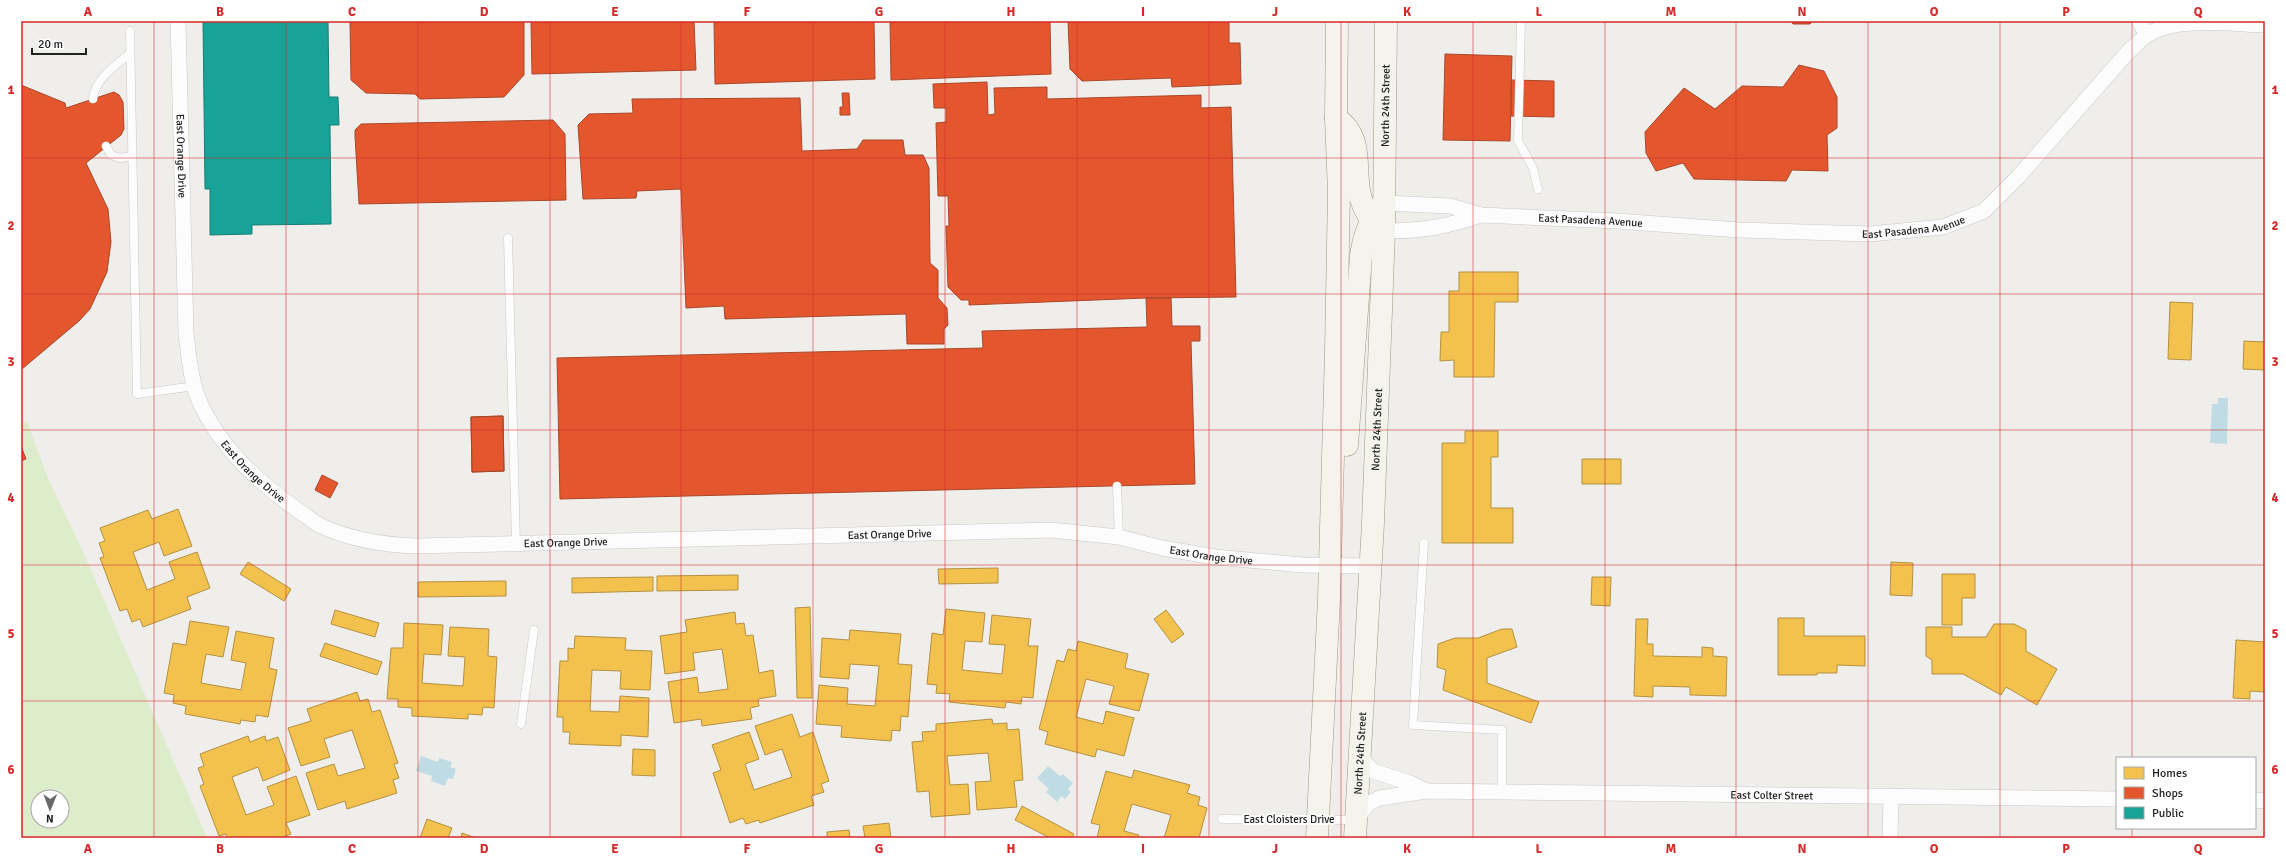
<svg xmlns="http://www.w3.org/2000/svg" width="2286" height="859" font-family="Signika,sans-serif">
  <style>
    .grass { fill: #ddeccb; fill-rule: evenodd }
    .water { fill: #bfdbe3 }
    .homes { fill: #f2c14e; stroke: #b49141 }
    .shops { fill: #e4572e; stroke: #aa472a }
    .public { fill: #17a398; stroke: #1a7c75 }
    .lines { fill: none; stroke-linecap: round; stroke-linejoin: round }
    .service-casing { stroke: #c9c8c7; stroke-width: 9 }
    .minor-casing { stroke: #c9c8c7; stroke-width: 16 }
    .secondary-casing { stroke: #999a82; stroke-width: 23 }
    .service { stroke: #fdfcfc; stroke-width: 8 }
    .minor { stroke: #fdfcfc; stroke-width: 15 }
    .secondary { stroke: #f4f4ed; stroke-width: 22 }
    .grid { fill: none; stroke: #d62828; stroke-width: 1; stroke-opacity: 0.55 }
    .labels { text-anchor: middle; dominant-baseline: central; stroke-width: 4; stroke-linejoin: round; paint-order: stroke }
    .street-label { font-size: 11px; fill: #222; stroke: #fff }
    .neatline { fill: none; stroke: #d62828; stroke-width: 1.5 }
    .grid-label { font-size: 13px; text-anchor: middle; font-weight: bold; fill: #d62828 }
  </style>
  <rect width="100%" height="100%" fill="#f0eeeb"/>
  <path class="grass" d="M21 422H27L48 478 84 554 207 838H21ZM38 797H62V821H38Z"/>
  <path class="water" d="M2218 398H2228L2227 444 2210 443 2212 404H2218Z
    M421 756 438 762 439 758 452 762 450 767 456 769 453 779 448 778 445 786 431 781 432 776 416 771Z
    M1048 766 1060 776 1063 774 1073 783 1068 789 1071 792 1065 799 1061 796 1057 802 1046 792 1049 789 1037 778Z"/>
  <path class="homes" d="M1459 272H1518V302H1495L1494 377H1454V360L1440 361 1441 332H1449V291H1459Z
    M2170 302 2193 303 2191 360 2168 359Z
    M2244 341 2265 342V370L2243 369Z
    M1465 431H1498V457H1491V508H1513V543H1442V443H1465Z
    M1582 459H1621V484H1582Z
    M178 509 192 546 164 556 159 542 133 552 147 590 175 579 169 562 197 552 210 588 187 597 191 609 143 627 140 619 132 622 127 609 120 611 100 558 104 557 99 543 105 541 100 528 148 510 152 519Z
    M248 562 291 589 284 601 240 574Z
    M1891 562 1913 563 1912 596 1890 595Z
    M998 568V583L939 584 938 569Z
    M1942 574H1975V598H1962V625H1942Z
    M738 575V590L657 591V576Z
    M653 577V591L572 593V578Z
    M1592 577H1611L1610 606 1591 605Z
    M506 581V596L418 597V582Z
    M810 607 812 698H797L795 608Z
    M946 609 985 613 982 642 965 641 962 670 1002 674 1005 645 989 644 992 615 1031 619 1028 646H1038L1033 698 1022 697 1021 704 1006 702 1005 708 949 702 950 694 936 693 937 685 927 684 932 633 943 635Z
    M335 610 379 623 375 637 331 624Z
    M1166 610 1184 634 1172 643 1154 619Z
    M735 612 736 624 744 623 746 636 753 635 759 673 773 670 776 696 758 699 759 706 750 708 752 719 702 726 701 719 674 723 668 682 697 677 699 693 728 689 722 649 693 653 695 670 665 674 660 636 687 632 685 620Z
    M1778 618H1804V636H1865V666L1837 665V673H1817V675H1778Z
    M1636 619H1648L1647 644H1653V656L1702 657V647L1713 648V656L1727 657 1726 696 1690 695V687L1653 686V697L1634 696Z
    M190 621 229 627 223 657 206 654 201 683 241 690 246 663 231 660 236 631 274 638 269 668 277 670 268 717 256 715 255 722 241 720 240 724 185 714 186 706 173 703 174 695 164 693 173 643 186 645Z
    M404 623 443 625 441 655 424 654 422 683 463 686 465 657 448 656 450 627 489 629 488 656 497 657 494 708 483 707 482 715 468 714V719L412 716V708L398 707V699H387L391 648H403Z
    M1994 624H2014L2026 630V651L2057 669 2037 705 2006 687 2001 695 1963 674H1932V660L1926 656V627H1952V637H1986Z
    M1502 629H1512L1517 647 1487 658V683L1539 702 1531 723 1443 690 1446 670 1437 667 1438 644 1455 638H1478Z
    M850 630 901 634 898 664 912 665 908 717 901 716 900 731 892 730 891 741 841 737 842 726 816 724 819 685 848 688 847 704 875 706 879 666 850 664 849 679 820 677 822 638 849 640Z
    M575 636 626 638 625 650 652 651 650 690 620 689 621 671 592 670 590 711 619 712 620 696 649 698 648 737 621 735V746L569 744 570 732H563V717H557L560 661H568V648L574 649Z
    M2236 640 2265 642V692L2250 691V699L2233 698Z
    M1078 641 1128 654 1125 668 1149 674 1139 711 1109 704 1114 686 1086 679 1076 717 1103 724 1106 711 1134 718 1124 756 1097 749 1095 757 1045 744 1048 732 1039 729 1057 660 1064 662 1068 649 1076 651Z
    M325 643 382 662 377 675 320 656Z
    M357 692 360 701 368 699 372 712 380 710 398 763 394 764 399 778 393 780 397 793 347 809 345 801 318 810 306 773 334 764 338 776 365 768 352 730 324 739 330 757 301 766 288 728 311 721 307 709Z
    M792 714 800 737 813 732 829 781 821 784 824 792 811 796 814 805 760 823 759 820 746 824 743 818 730 823 713 773 721 770 712 745 749 732 759 759 745 764 754 790 792 777 782 749 765 755 755 726Z
    M992 719 993 724 1007 723V730L1019 729 1023 780 1014 781 1017 807 977 810 975 782 991 781 988 753 947 756 950 785 968 784 970 814 931 817 929 791 917 792 912 742 923 741 922 732 936 731V724Z
    M248 736 250 742 265 736 266 741 278 737 290 770 263 781 258 767 232 777 246 815 274 805 267 787 296 776 310 815 286 823 291 834 281 838H227L226 834 219 836 200 786 204 784 198 768 204 766 200 754Z
    M633 749 655 750V776L632 775Z
    M1134 770 1190 785 1187 793 1200 797 1198 805 1207 808 1199 838H1164L1171 815 1132 804 1124 831 1139 835 1138 838H1097L1100 825 1091 823 1106 771 1132 778Z
    M1022 806 1074 834 1072 838H1050L1015 820Z
    M427 819 452 828 448 838H420Z
    M889 823 891 838H865L863 826Z
    M849 830 850 838H827V832Z
    M462 833 476 838H461Z"/>
  <path class="shops" d="M350 21H524V75L504 97 420 99 415 94 366 93 351 80Z
    M531 21H694L696 70 532 74Z
    M714 21H874L875 79 715 84Z
    M890 21H1050L1051 74 891 80Z
    M1068 21H1229V43H1240L1241 84 1172 87 1171 78 1082 81 1070 69Z
    M1791 21H1813L1810 24H1793Z
    M1445 54 1512 56 1510 141 1443 140Z
    M1799 65 1824 71 1837 97V128L1827 135 1828 171 1792 170 1786 181 1694 179 1683 163 1656 171 1646 153 1645 132 1684 88 1715 109 1742 86 1783 87Z
    M1511 80 1554 81V117L1511 116Z
    M987 82 988 115 995 114 994 88 1047 87V99L1201 95V108L1231 107 1236 297 1146 298 969 305V300H961L948 287 946 226H949L948 196H938L936 123 946 122V108H934L933 84Z
    M21 85 65 103 66 108 114 92 119 95 123 102 124 129 121 135 86 163 108 209 111 242 107 272 90 309 79 321 22 369Z
    M842 93H849L850 115H840V107H843Z
    M800 98 802 151 857 149 863 140H903L905 155H923L929 168 930 263 938 270V298L947 308 948 325 944 329V344H907L906 314 725 319 724 306 686 308 681 189 637 191 636 198 583 199 578 125 589 114 633 113 632 99Z
    M553 120 565 134 566 200 359 204 355 136V130L361 124Z
    M1146 298H1171L1172 326H1200V341H1191L1195 484 560 499 557 358 983 348 982 331 1147 327Z
    M503 416 504 471 472 472 471 417Z
    M503 416 504 471 472 472 471 417Z
    M21 446 26 459 21 461Z
    M322 475 338 483 330 498 315 490Z"/>
  <path class="public" d="M203 21H328L329 97H338L339 125H330L331 224 252 225V234L210 235V189H205Z"/>
  <g class="lines">
    <g class="service-casing">
      <path id="service" d="M1521 21 1518 141 1533 168 1538 189
        M130 31 137 394 195 386
        M93 99C94 80 116 65 130 53
        M106 146 111 155 120 158 132 156
        M508 238 516 544
        M1117 486 1119 537
        M1424 543 1413 725 1502 730V792
        M521 724 534 630
        M1222 819 1355 820"/>
    </g>
    <g class="minor-casing">
      <g id="minor">
        <path id="s1" d="M178 21 186 333C189 358 191 385 202 407 223 450 260 484 299 511 305 515 312 521 319 525 349 539 383 545 416 546L1051 530 1119 537 1162 548 1215 557 1302 565 1370 566"/>
        <path d="M2139 21 2147 35"/>
        <path id="s2" d="M1384 203 1450 206 1481 215 1617 221 1739 230 1870 234 1943 227 1984 211 2018 177 2128 52C2134 47 2140 40 2147 35 2176 16 2231 24 2265 25"/>
        <path d="M1384 231C1420 231 1447 227 1481 215"/>
        <path d="M1359 756 1373 771 1410 783 1426 791"/>
        <path d="M2255 800 2265 801"/>
        <path id="s3" d="M1356 819 1369 803 1380 798 1426 791 2117 799"/>
        <path d="M1890 838 1891 797"/>
      </g>
    </g>
    <g class="secondary-casing">
      <g id="secondary">
        <path d="M1336 118C1376 145 1338 192 1380 228"/>
        <path d="M1347 445 1361 256C1364 235 1370 219 1384 203"/>
        <path d="M1317 838 1329 599 1336 351 1339 192 1336 118 1337 21"/>
        <path id="s4" d="M1355 838 1373 523 1384 231 1386 21"/>
      </g>
    </g>
    <use href="#service" class="service"/>
    <use href="#minor" class="minor"/>
    <use href="#secondary" class="secondary"/>
  </g>
  <path class="grid" d="M154 21V838M286 21V838M418 21V838M550 21V838M681 21V838M813 21V838M945 21V838M1077 21V838M1209 21V838M1341 21V838M1473 21V838M1605 21V838M1736 21V838M1868 21V838M2000 21V838M2132 21V758M21 158H2265M21 294H2265M21 430H2265M21 565H2265M21 701H2265M2132 828V838"/>
  <g class="labels">
    <g class="street-label">
      <text stroke="none"><textPath href="#s4" startOffset="733">North 24th Street</textPath></text>
      <text stroke="none"><textPath href="#s1" startOffset="135">East Orange Drive</textPath></text>
      <text stroke="none"><textPath href="#s2" startOffset="208">East Pasadena Avenue</textPath></text>
      <text stroke="none"><textPath href="#s2" startOffset="532">East Pasadena Avenue</textPath></text>
      <text stroke="none"><textPath href="#s4" startOffset="409">North 24th Street</textPath></text>
      <text stroke="none"><textPath href="#s1" startOffset="471">East Orange Drive</textPath></text>
      <text stroke="none"><textPath href="#s1" startOffset="1130">East Orange Drive</textPath></text>
      <text stroke="none"><textPath href="#s1" startOffset="806">East Orange Drive</textPath></text>
      <text stroke="none"><textPath href="#s1" startOffset="1454">East Orange Drive</textPath></text>
      <text stroke="none"><textPath href="#s4" startOffset="85">North 24th Street</textPath></text>
      <text stroke="none"><textPath href="#s3" startOffset="425">East Colter Street</textPath></text>
      <text x="1289" y="819">East Cloisters Drive</text>
    </g>
  </g>
  <rect width="2286" height="859" fill="none" stroke="#ffffff" stroke-width="44"/>
  <rect x="2116" y="757" width="140" height="72" fill="#ffffff" stroke="#a7a7a7"/>
  <rect x="2124" y="767" width="20" height="12" fill="#f2c14e" stroke="#a7a7a7"/>
  <text x="2152" y="777" font-size="12" fill="#222222">Homes</text>
  <rect x="2124" y="787" width="20" height="12" fill="#e4572e" stroke="#a7a7a7"/>
  <text x="2152" y="797" font-size="12" fill="#222222">Shops</text>
  <rect x="2124" y="807" width="20" height="12" fill="#17a398" stroke="#a7a7a7"/>
  <text x="2152" y="817" font-size="12" fill="#222222">Public</text>
  <g transform="translate(50 809) rotate(181)"><circle r="19" fill="#ffffff" stroke="#a7a7a7"/>
  <path d="M0-3L7 15L0 10L-7 15Z" fill="#6a6968"/>
  <text y="-6" font-size="11" font-weight="bold" text-anchor="middle" fill="#222222">N</text>
  </g>
  <path d="M32 48v6h54v-6" fill="none" stroke="#222222" stroke-width="2"/>
  <text x="38" y="48" font-size="12" fill="#222222" stroke="#ffffff" stroke-width="3" paint-order="stroke">20 m</text>
  <rect x="22" y="22" width="2242" height="815" class="neatline"/>
  <g class="grid-label">
    <text x="88" y="16">A</text>
    <text x="220" y="16">B</text>
    <text x="352" y="16">C</text>
    <text x="484" y="16">D</text>
    <text x="615" y="16">E</text>
    <text x="747" y="16">F</text>
    <text x="879" y="16">G</text>
    <text x="1011" y="16">H</text>
    <text x="1143" y="16">I</text>
    <text x="1275" y="16">J</text>
    <text x="1407" y="16">K</text>
    <text x="1539" y="16">L</text>
    <text x="1671" y="16">M</text>
    <text x="1802" y="16">N</text>
    <text x="1934" y="16">O</text>
    <text x="2066" y="16">P</text>
    <text x="2198" y="16">Q</text>
    <text x="11" y="94">1</text>
    <text x="2275" y="94">1</text>
    <text x="11" y="230">2</text>
    <text x="2275" y="230">2</text>
    <text x="11" y="366">3</text>
    <text x="2275" y="366">3</text>
    <text x="11" y="502">4</text>
    <text x="2275" y="502">4</text>
    <text x="11" y="638">5</text>
    <text x="2275" y="638">5</text>
    <text x="11" y="774">6</text>
    <text x="2275" y="774">6</text>
    <text x="88" y="853">A</text>
    <text x="220" y="853">B</text>
    <text x="352" y="853">C</text>
    <text x="484" y="853">D</text>
    <text x="615" y="853">E</text>
    <text x="747" y="853">F</text>
    <text x="879" y="853">G</text>
    <text x="1011" y="853">H</text>
    <text x="1143" y="853">I</text>
    <text x="1275" y="853">J</text>
    <text x="1407" y="853">K</text>
    <text x="1539" y="853">L</text>
    <text x="1671" y="853">M</text>
    <text x="1802" y="853">N</text>
    <text x="1934" y="853">O</text>
    <text x="2066" y="853">P</text>
    <text x="2198" y="853">Q</text>
  </g>
</svg>
